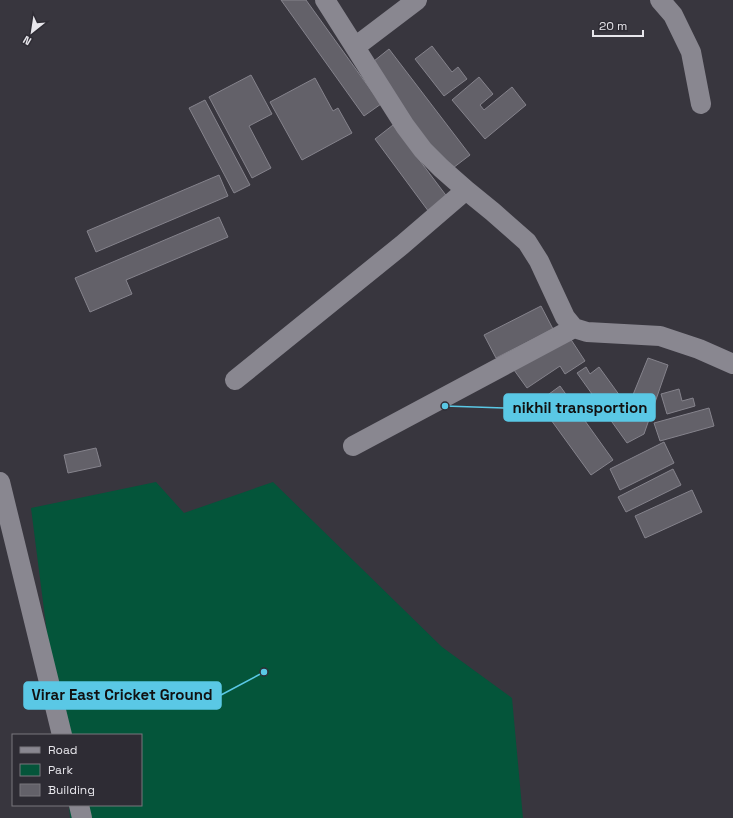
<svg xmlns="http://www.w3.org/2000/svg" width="733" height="818" font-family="'Space Grotesk',sans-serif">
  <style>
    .green { fill: #04553a }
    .building { fill: #636169; stroke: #85838c }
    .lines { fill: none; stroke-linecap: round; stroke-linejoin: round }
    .minor { stroke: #898790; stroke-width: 20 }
    .leader { fill: none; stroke: #5ac8e5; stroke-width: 1.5 }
    .callout-dot { fill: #5ac8e5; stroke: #2e2c34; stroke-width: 1.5 }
    .callout { fill: #5ac8e5; stroke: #5ac8e5; stroke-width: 1.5 }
    .callout-label { font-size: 15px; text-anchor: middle; font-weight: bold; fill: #111 }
  </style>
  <rect width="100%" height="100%" fill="#38363e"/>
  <path class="green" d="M156 482 184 513 273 482 442 647 512 698 523 818H70L69 805H141V735H60L31 508Z"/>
  <path class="building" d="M281 0H306L381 104 364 116Z
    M432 46 452 72 458 67 467 79 444 96 415 59Z
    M389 49 470 155 449 171 369 65Z
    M251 75 272 114 249 126 271 168 252 178 209 97Z
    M479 77 493 94 480 105 484 110 512 87 526 105 485 139 452 100Z
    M315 78 333 111 338 108 352 133 302 160 270 102Z
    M205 100 250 185 234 193 189 108Z
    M393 125 448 198 429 212 375 139Z
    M219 175 228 196 96 252 87 231Z
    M219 217 228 237 126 280 132 294 90 312 75 278Z
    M541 306 553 329 496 358 484 335Z
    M568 335 585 361 565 374 560 366 527 388 514 370Z
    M648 358 668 365 644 434 627 443 577 373 586 367 590 374 599 367 628 407Z
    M560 386 613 460 591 475 538 402Z
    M679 389 682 401 693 398 695 406 667 414 661 394Z
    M709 408 714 426 660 441 654 423Z
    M664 442 674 463 620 490 610 469Z
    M96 448 101 466 68 473 64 455Z
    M673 469 681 485 626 512 618 497Z
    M692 490 702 512 645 538 635 516Z"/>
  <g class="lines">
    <path class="minor" d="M325 0 405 126 423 150 441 168 466 190 493 212 527 242 539 261 565 317 574 328 587 332 660 336 699 349 733 364
      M660 0 673 15 691 52 701 104
      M355 47 417 0
      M235 380 402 245 466 190
      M353 446 574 328
      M0 482 62 735
      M79 805 82 818"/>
  </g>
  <path class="leader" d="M445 406L504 408M264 672L221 695"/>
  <g class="callout-dot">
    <circle cx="445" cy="406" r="4"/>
    <circle cx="264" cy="672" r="4"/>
  </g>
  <g class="callout">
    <rect x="504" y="394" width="151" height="27" rx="4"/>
    <rect x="24" y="682" width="197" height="27" rx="4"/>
  </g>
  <g class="callout-label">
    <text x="580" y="413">nikhil transportion</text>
    <text x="122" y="700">Virar East Cricket Ground</text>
  </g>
  <rect x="12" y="734" width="130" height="72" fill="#2e2c34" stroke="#78767d"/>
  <rect x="20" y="747" width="20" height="6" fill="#898790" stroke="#78767d"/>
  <text x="48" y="754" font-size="12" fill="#e7e6eb">Road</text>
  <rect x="20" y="764" width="20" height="12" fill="#04553a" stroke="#78767d"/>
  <text x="48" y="774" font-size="12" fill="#e7e6eb">Park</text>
  <rect x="20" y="784" width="20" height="12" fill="#636169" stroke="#78767d"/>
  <text x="48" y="794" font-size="12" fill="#e7e6eb">Building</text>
  <g transform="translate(32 32) rotate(210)" stroke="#2e2c34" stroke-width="3" paint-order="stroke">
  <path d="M0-3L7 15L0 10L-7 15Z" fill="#e7e6eb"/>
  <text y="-6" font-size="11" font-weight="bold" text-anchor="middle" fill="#e7e6eb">N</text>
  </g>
  <path d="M593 30v6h50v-6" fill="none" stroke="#e7e6eb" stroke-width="2"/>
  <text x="599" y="30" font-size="12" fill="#e7e6eb" stroke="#2e2c34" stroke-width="3" paint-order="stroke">20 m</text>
</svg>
